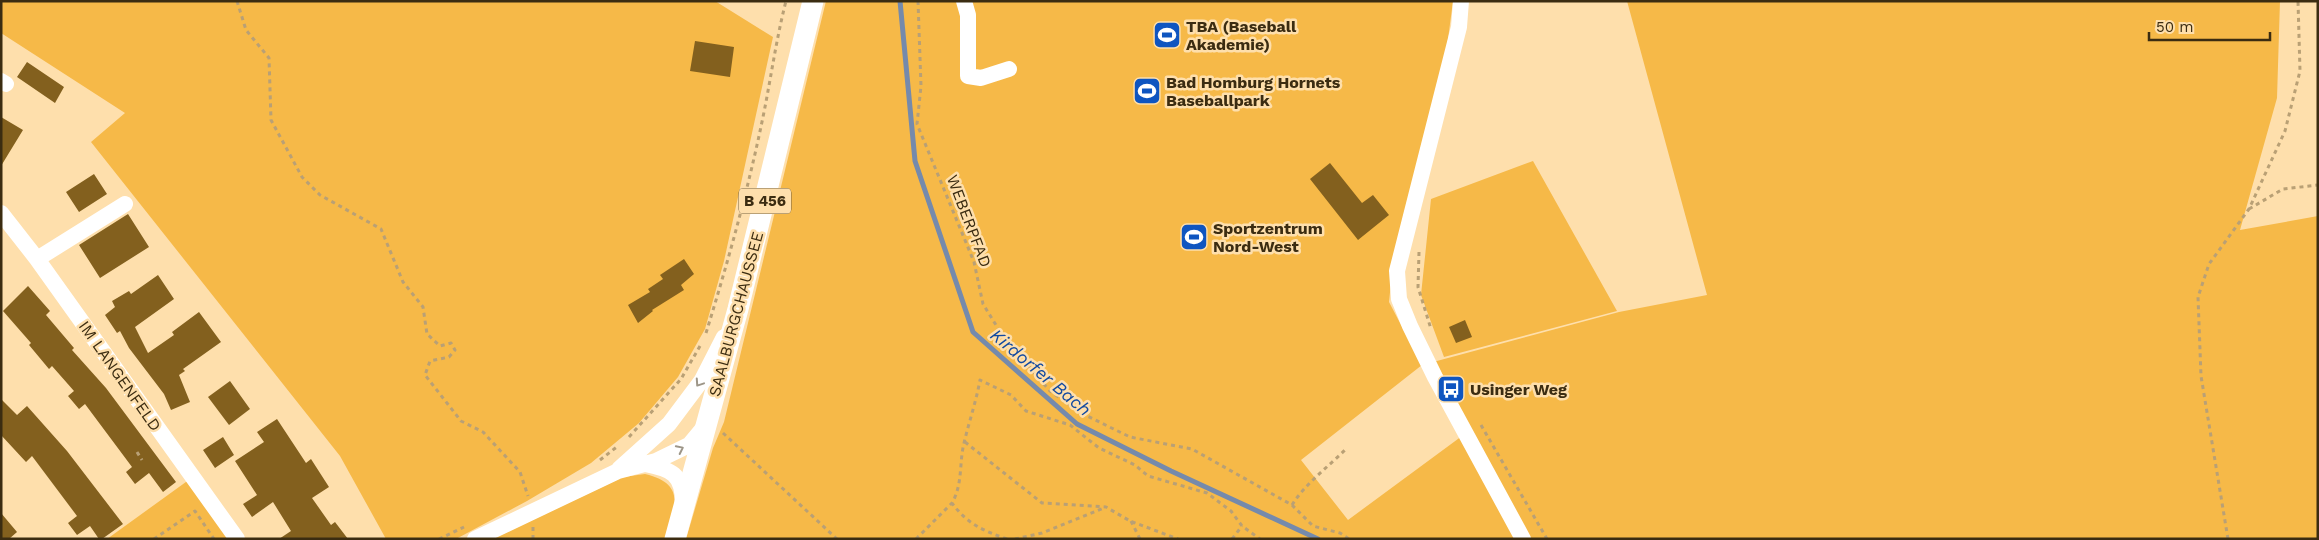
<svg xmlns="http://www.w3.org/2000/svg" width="2319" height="540" font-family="'Work Sans',sans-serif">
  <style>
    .green { fill: #f6b948; fill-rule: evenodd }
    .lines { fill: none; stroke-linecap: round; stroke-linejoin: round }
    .stream { stroke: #758aac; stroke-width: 5 }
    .building { fill: #83601e }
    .path { stroke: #b9a075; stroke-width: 3; stroke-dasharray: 4 4; stroke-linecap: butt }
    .minor { stroke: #fff; stroke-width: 16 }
    .major { stroke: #fff; stroke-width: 21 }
    .oneway { stroke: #9d9688 }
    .labels { text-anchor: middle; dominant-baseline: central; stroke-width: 5; stroke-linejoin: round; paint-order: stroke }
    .shield { fill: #fedfac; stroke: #766240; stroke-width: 1 }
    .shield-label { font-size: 15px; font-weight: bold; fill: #3b2c11 }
    .poi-label { font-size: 16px; font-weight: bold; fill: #3b2c11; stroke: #fedfac; text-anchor: start }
    .street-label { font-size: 16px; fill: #3b2c11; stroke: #fedfac }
    .water-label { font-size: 18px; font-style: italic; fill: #124aa1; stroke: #fedfac }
  </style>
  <rect width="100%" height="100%" fill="#fedfac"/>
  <path class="green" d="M1 1H715L773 37 724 261 705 329 678 377 639 423 591 463 527 501 456 539H386L340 456 91 142 125 113 1 33Z
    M826 1H1453L1445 62 1393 264 1389 302 1422 365 1619 312 1707 295 1627 1H2280L2277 98 2240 230 2318 216V539H686L713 448 724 422ZM1422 365 1462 436 1348 520 1301 460Z
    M1533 161 1617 311 1444 357 1421 295 1431 199Z
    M197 474 241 539H107Z
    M645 474C687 484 675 508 665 539H492L623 477Z"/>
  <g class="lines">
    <path class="stream" d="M900 1 915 161 973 332 1077 424 1171 471 1318 539"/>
  </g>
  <path class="building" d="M695 41 734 47 730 77 690 71Z
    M27 62 64 87 55 103 17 77Z
    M1 117 23 130 1 166Z
    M1330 163 1362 203 1373 195 1389 215 1358 240 1310 179Z
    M94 174 107 194 79 212 66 192Z
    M128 214 149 247 100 278 79 245Z
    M684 259 694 274 681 285 684 290 652 310 653 311 638 323 628 305 650 292 648 289 663 279 660 275Z
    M158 275 174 299 135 327 148 353 174 335 172 332 199 312 221 342 183 369 185 371 179 375 190 402 171 410 164 394 129 348 120 331 117 333 105 315 115 307 112 301 129 291 131 294Z
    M28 286 50 311 46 315 74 348 72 350 106 388 176 482 163 492 149 473 135 484 126 472 132 467 85 404 79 409 68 396 74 391 52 366 49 369 29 345 31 343 3 311Z
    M1465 320 1472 337 1456 343 1449 327Z
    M230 381 250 409 229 425 208 397Z
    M1 399 17 415 27 406 67 451 123 524 102 539H99L90 526 77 535 68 523 77 516 32 456 26 462 1 435Z
    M277 419 306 463 311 459 329 487 312 498 331 525 335 522 348 539H279L291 531 273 502 252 517 243 504 257 495 235 461 264 442 257 432Z
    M223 437 234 455 215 468 203 450Z
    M1 513 17 532 9 539H1Z"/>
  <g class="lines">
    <path class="path" d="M237 1 246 30 269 58 271 120 302 177 320 195 381 229 403 282 423 307 427 334 440 346 451 343 455 350 449 357 430 361 425 375 461 421 483 432 520 472 528 496
      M918 1 921 86 917 124 974 262 983 304 1004 338 1050 391 1083 414 1130 437 1192 449 1292 505 1313 526 1340 533 1349 539
      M2249 209 2283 189 2318 185
      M1419 252 1418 287 1431 329
      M706 333C728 262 748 190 763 117 771 78 776 40 786 1
      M1481 425 1547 539
      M723 433 837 539
      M629 437 681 379 700 346
      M965 442 1042 503 1106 507 1130 521 1178 539
      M137 452 142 460
      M600 460 618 446
      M1292 505C1305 484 1328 467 1346 449
      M1131 521 1140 539
      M533 527V539
      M154 539 195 511 214 539
      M439 539 464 527
      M916 539 952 503
      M1007 539C984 531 967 524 952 503 963 484 959 463 964 443 969 422 976 402 980 380L1011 395 1026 411 1070 425 1099 448 1135 465 1148 476 1207 493 1231 511 1242 526 1260 539
      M1015 539 1042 533 1104 508
      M1232 539 1242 526
      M2228 539 2201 376 2198 297 2209 264 2249 209 2285 131 2300 71 2298 1"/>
    <path class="minor" d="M964 1 968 15V76L981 78 1009 69
      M1461 1 1459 27 1397 271 1399 299 1410 326 1435 377 1523 539
      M1 81 6 84
      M1 213 37 259 237 539
      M37 259 125 204
      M645 464C671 469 683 474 683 503
      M619 469 669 424 702 380 724 337
      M475 539 618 471 656 461 689 445 704 427"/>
    <path class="major" d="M675 539 738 309 813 1"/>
  </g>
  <defs><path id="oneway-chevron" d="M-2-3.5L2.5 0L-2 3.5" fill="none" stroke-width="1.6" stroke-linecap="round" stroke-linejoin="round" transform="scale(1.25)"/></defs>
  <g class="oneway">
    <use href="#oneway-chevron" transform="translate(699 383) rotate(124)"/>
    <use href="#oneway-chevron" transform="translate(680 449) rotate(-26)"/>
  </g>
  <defs>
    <g id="stadium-square" transform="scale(1.4375)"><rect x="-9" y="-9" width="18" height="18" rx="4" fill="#0f55c0" stroke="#fedfac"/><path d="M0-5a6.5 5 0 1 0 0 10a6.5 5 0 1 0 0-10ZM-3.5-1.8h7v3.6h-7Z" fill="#fff"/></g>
    <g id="bus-square" transform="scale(1.4375)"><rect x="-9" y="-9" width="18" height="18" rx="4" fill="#0f55c0" stroke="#fedfac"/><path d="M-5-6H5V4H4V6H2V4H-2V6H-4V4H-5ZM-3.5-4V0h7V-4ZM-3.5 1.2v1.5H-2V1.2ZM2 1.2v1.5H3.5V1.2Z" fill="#fff"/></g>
  </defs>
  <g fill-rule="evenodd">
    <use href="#stadium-square" x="1167" y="35"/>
    <use href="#stadium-square" x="1147" y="91"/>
    <use href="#stadium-square" x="1194" y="237"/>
    <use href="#bus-square" x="1451" y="389"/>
  </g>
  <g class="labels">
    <rect class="shield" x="739" y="188.5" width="52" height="25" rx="4"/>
    <g class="shield-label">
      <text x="765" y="201">B 456</text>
    </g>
    <g class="poi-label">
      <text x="1186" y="26">TBA (Baseball<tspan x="1186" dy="18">Akademie)</tspan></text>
      <text x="1166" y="82">Bad Homburg Hornets<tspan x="1166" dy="18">Baseballpark</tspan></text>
      <text x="1213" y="228">Sportzentrum<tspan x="1213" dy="18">Nord-West</tspan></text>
      <text x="1470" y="389">Usinger Weg</text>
    </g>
    <g class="street-label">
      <text transform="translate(969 221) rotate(69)">WEBERPFAD</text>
      <text transform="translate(736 314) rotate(-75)">SAALBURGCHAUSSEE</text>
      <text transform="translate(120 376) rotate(55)">IM LANGENFELD</text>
    </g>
    <g class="water-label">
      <text transform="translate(1041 372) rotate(40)">Kirdorfer Bach</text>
    </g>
  </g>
  <rect width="2319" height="540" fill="none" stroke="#3b2c11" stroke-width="5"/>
  <path d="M2149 32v8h121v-8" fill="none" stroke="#3b2c11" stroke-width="2.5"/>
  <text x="2156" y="32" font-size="15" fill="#3b2c11" stroke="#fedfac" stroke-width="4" paint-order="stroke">50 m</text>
</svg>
